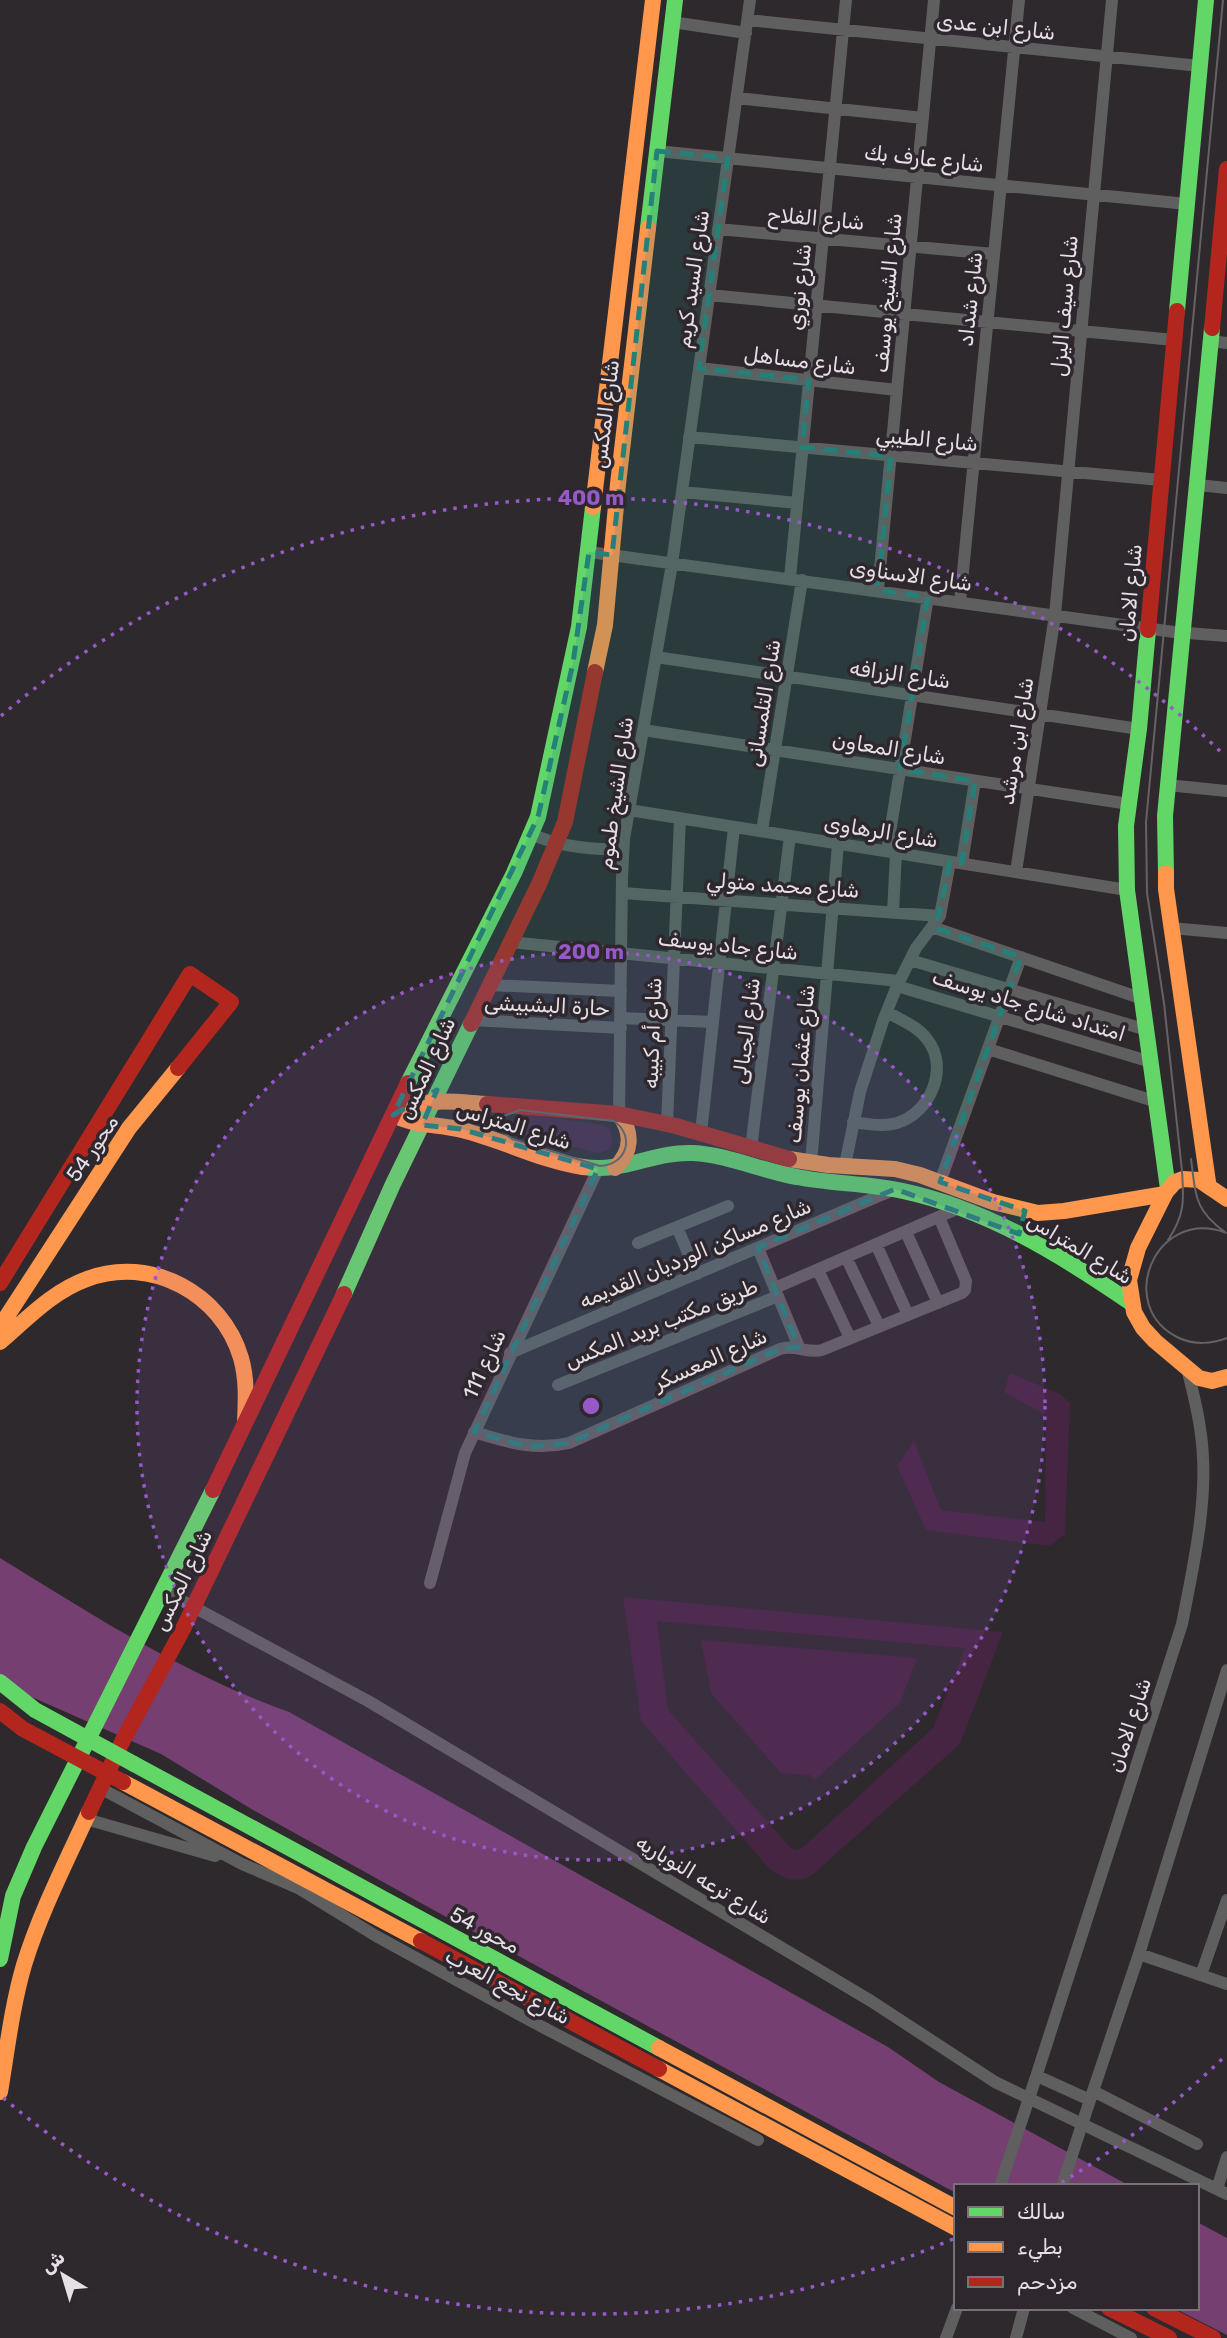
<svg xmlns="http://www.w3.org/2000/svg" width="1227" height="2338" font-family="Rubik,Vazirmatn,sans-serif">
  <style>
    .green { fill: #462543; fill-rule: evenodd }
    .water { fill: #753f71 }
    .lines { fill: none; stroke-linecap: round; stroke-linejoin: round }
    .street { stroke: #605f5f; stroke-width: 12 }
    .fast { stroke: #63d668; stroke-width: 16 }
    .slow { stroke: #ff974d; stroke-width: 16 }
    .jam { stroke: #b3261e; stroke-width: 16 }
    .tram { stroke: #646264; stroke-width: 2 }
    .street-bridge { stroke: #605f5f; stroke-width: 12 }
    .fast-bridge { stroke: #63d668; stroke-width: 16 }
    .jam-bridge { stroke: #b3261e; stroke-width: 16 }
    .marked { fill: #24817a; fill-opacity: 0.2; stroke: #24817a; stroke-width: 5; stroke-dasharray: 14 9; stroke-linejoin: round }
    .ring { fill: none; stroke: #9659c8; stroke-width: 3.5; stroke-dasharray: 3.5 7 }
    .labels { text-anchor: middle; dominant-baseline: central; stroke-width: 7; stroke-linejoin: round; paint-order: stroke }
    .street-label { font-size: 21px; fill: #e6e0e5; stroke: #2f272e }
    .centre { fill: #9659c8; stroke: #2f272e; stroke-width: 3.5 }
    .ring-label { font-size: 21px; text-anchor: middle; font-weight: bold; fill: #9659c8; stroke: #2f272e; stroke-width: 7; stroke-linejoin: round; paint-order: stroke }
  </style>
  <rect width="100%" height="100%" fill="#2d292d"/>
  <path class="green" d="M526 1114 602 1125 610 1129 613 1142 608 1150 599 1153 523 1135 518 1131 516 1123 519 1116Z
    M1010 1373 1060 1394 1070 1403 1065 1534 1049 1546 926 1530 897 1466 914 1441 941 1510 1045 1522 1046 1415 1004 1392Z
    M623 1597 1003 1632 960 1744 812 1875C796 1885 780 1878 767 1866L641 1721ZM657 1621 964 1648H965L933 1728 802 1848 796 1850 791 1848 668 1710Z
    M701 1640 917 1658 900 1703 815 1780 810 1775 781 1773 711 1693Z"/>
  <path class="water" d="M0 1558C93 1615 185 1675 289 1712L888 2047 939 2082 1130 2186H956V2193L439 1913 253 1810 161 1754 0 1683Z
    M1197 2222 1227 2238V2335L1174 2308H1197Z"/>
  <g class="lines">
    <path class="street" d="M748 20 1200 66
      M672 22 746 33
      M737 98 923 118
      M657 151 1187 204
      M718 229 994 254
      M709 295 1174 340
      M1211 341 1227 343
      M699 368 897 390
      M689 437 1161 480
      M1198 485 1227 488
      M682 492 797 503
      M589 552 1174 632 1227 636
      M790 578 846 0
      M878 590 934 0
      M960 602 1019 0
      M656 657 1139 729
      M643 730 1129 804
      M1167 785 1227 791
      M629 810 1127 890
      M762 831 802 580
      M531 834C560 847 592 850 623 849
      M887 851 928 597
      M962 863 975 781
      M1016 872 1055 615 1112 0
      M622 893 940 916
      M893 912 896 853
      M932 927 1143 999
      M1171 928 1227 933
      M510 942 899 981
      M910 960 1147 1030
      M489 985 621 991
      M897 986 1151 1062
      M621 1018 713 1022
      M471 1020 621 1028
      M988 1049 1157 1102
      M619 1114 622 878 624 839 672 564 750 0
      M853 1122C867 1124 883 1127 897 1123 930 1113 950 1068 927 1039 917 1026 901 1020 887 1012
      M667 1124 680 818
      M701 1133 734 827
      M751 1148 790 836
      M811 1163 838 844
      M845 1165 860 1092 883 1021 897 986 916 948 940 916 950 862
      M940 1182 1021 957
      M677 1227 697 1274
      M906 1232 938 1303
      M638 1243 728 1206
      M876 1244 908 1315
      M758 1248 799 1347
      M846 1257 879 1326
      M818 1270 850 1338
      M775 1288 959 1208
      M510 1353 893 1190
      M558 1385 778 1296
      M474 1432C507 1442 534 1451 569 1443L780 1349C796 1344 807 1354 822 1350L962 1293 965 1290 966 1281 939 1217
      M430 1583 465 1453 598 1169
      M164 1591 368 1701 871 2001 995 2082 1227 2194
      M100 1788 242 1864 298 1888 376 1936 533 2022 758 2140
      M86 1819 215 1856
      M1139 1954 1227 1984
      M1201 1975 1227 1900
      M1037 2076 1090 2100
      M1035 2080 1182 1624C1192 1573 1206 1510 1203 1458 1202 1429 1195 1400 1188 1372
      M1093 2091 1197 2144
      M1088 2106 1139 1954 1227 1670
      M1217 2189 1227 2157
      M1073 2308 1131 2338
      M946 2338 957 2308
      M1016 2338 1024 2308"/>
    <path class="fast" d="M648 228 675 0
      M1177 311 1206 0
      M1148 630 1139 729 1126 826 1127 890 1168 1189
      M1166 873 1165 816 1212 328
      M408 1083 514 873 538 817 579 627 593 507
      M583 1167C625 1173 654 1151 693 1153 729 1155 762 1171 797 1177 832 1184 868 1183 903 1191 987 1209 1061 1255 1131 1303
      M344 1294 393 1184 471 1024
      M134 1764 659 2048
      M0 1959 13 1896 34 1847 213 1490"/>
    <path class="slow" d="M593 507 653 0
      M595 672 605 625 618 484 648 228
      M1166 873V889L1208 1182
      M487 1104C453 1102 423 1096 393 1115 414 1126 440 1124 462 1130 503 1140 541 1161 583 1167
      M789 1159 828 1165 895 1169 920 1175 993 1202 1038 1213 1064 1211 1165 1194
      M615 1168C632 1152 633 1133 619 1114
      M1227 1199 1199 1180 1183 1179 1175 1182 1166 1192 1138 1248 1129 1280 1134 1312 1143 1328 1155 1341 1199 1378 1212 1381 1227 1377
      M0 1327 129 1128 178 1068
      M0 1342C27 1319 53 1291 87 1279 150 1255 222 1293 241 1358 247 1379 246 1400 245 1422
      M123 1782 421 1941
      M659 2048 956 2208
      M659 2069 956 2228
      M0 2092C7 2050 12 2006 24 1965 40 1913 66 1862 89 1812"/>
    <path class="jam" d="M1212 328 1227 169
      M1148 630 1177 311
      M471 1024 539 884 565 822 595 672
      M487 1104 619 1114 676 1126 789 1159
      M0 1283 190 974 231 1002 178 1068
      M213 1490 408 1083
      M89 1812 123 1740 183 1629 344 1294
      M421 1941 659 2069
      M1109 2308 1169 2338
      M1154 2308 1213 2338"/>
    <path class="tram" d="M520 1110 614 1121C636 1137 626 1165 600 1166L512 1139 490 1121Z
      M1191 1159C1196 1196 1194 1210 1226 1233
      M1224 1232C1155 1208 1114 1307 1179 1338 1194 1345 1212 1344 1227 1338
      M1168 1240C1185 1215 1184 1200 1182 1171L1164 1003 1147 893 1146 822 1223 0"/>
    <path class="street-bridge" d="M1000 2186 1035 2080
      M1062 2186 1088 2106"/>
    <path class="fast-bridge" d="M0 1682 35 1710 134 1764"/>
    <path class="jam-bridge" d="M0 1711 23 1729 123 1782"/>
  </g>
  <path class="marked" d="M657 151 728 158 699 368 809 380 802 447 891 456 878 590 928 597 900 769 975 781 962 863 950 862 936 928 1021 957 940 1182 1025 1211 1019 1234 895 1189 758 1248 799 1347 780 1349 569 1443 528 1447 474 1432 598 1169 461 1129 422 1125 437 1090 393 1115 538 817 573 663 589 552 612 555Z"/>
  <circle cx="591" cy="1406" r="454" fill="#9659c8" fill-opacity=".12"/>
  <g class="ring">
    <circle cx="591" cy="1406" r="454"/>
    <path d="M1222 2059A908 908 0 0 1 1059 2184M953 2239A908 908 0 0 1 1 2096M1 716A908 908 0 0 1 1222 753"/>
  </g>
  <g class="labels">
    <g class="street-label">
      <text transform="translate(996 26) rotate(6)">شارع ابن عدى</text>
      <text transform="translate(924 158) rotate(6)">شارع عارف بك</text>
      <text transform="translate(816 218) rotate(5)">شارع الفلاح</text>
      <text transform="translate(692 279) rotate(-82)">شارع السيد كريم</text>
      <text transform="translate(799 287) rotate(-84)">شارع نوري</text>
      <text transform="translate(887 293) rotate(-85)">شارع الشيخ يوسف</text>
      <text transform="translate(970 299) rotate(-84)">شارع شداد</text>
      <text transform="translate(1064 306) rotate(-85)">شارع سيف اليزل</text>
      <text transform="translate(800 360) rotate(7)">شارع مساهل</text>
      <text transform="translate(605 414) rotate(-83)">شارع المكس</text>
      <text transform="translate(927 439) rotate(5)">شارع الطيبي</text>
      <text transform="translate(911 575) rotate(8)">شارع الاسناوى</text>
      <text transform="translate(1130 593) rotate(-85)">شارع الامان</text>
      <text transform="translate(900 674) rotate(8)">شارع الزرافه</text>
      <text transform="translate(763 703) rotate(-81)">شارع التلمسانى</text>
      <text transform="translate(1016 741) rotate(-81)">شارع ابن مرشد</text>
      <text transform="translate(889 748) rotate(9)">شارع المعاون</text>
      <text transform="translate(615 793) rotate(-82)">شارع الشيخ طموم</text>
      <text transform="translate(881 831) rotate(9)">شارع الرهاوى</text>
      <text transform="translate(783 885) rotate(4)">شارع محمد متولي</text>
      <text transform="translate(728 945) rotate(6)">شارع جاد يوسف</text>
      <text transform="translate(547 1005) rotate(3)">حارة البشبيشى</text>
      <text transform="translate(1029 1005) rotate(17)">امتداد شارع جاد يوسف</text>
      <text transform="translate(746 1031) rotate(-83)">شارع الجبالى</text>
      <text transform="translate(652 1033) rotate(-88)">شارع أم كبيبه</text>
      <text transform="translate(800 1064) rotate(-85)">شارع عثمان يوسف</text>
      <text transform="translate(426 1068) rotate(-65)">شارع المكس</text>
      <text transform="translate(514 1125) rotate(17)">شارع المتراس</text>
      <text transform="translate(92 1148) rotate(-56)">محور 54</text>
      <text transform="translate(1080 1248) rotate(31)">شارع المتراس</text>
      <text transform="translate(695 1253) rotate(-23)">شارع مساكن الورديان القديمه</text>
      <text transform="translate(661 1323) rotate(-22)">طريق مكتب بريد المكس</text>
      <text transform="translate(710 1359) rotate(-24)">شارع المعسكر</text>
      <text transform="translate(484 1364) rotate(-65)">شارع 111</text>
      <text transform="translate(182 1580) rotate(-64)">شارع المكس</text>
      <text transform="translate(1129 1725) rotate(-72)">شارع الامان</text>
      <text transform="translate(704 1879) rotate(31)">شارع ترعه النوباريه</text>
      <text transform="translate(485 1930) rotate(28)">محور 54</text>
      <text transform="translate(508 1986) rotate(28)">شارع نجع العرب</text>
    </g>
  </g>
  <circle cx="591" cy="1406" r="10" class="centre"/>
  <g class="ring-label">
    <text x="591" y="505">400 m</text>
    <text x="591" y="959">200 m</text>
  </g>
  <rect x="954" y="2184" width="245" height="126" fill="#2f272e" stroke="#787177" stroke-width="2"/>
  <rect x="968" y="2207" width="35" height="10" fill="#63d668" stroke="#787177" stroke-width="2"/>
  <text x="1017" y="2219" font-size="21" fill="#e6e0e5">سالك</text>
  <rect x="968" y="2242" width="35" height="10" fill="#ff974d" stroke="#787177" stroke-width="2"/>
  <text x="1017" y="2254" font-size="21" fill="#e6e0e5">بطيء</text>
  <rect x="968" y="2277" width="35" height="10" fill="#b3261e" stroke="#787177" stroke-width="2"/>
  <text x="1017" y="2289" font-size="21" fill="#e6e0e5">مزدحم</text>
  <g transform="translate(63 2275) rotate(322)" stroke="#2f272e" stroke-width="5" paint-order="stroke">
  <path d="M0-5L12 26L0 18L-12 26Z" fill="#e6e0e5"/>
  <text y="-10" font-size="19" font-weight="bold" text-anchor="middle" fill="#e6e0e5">ش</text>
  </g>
</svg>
